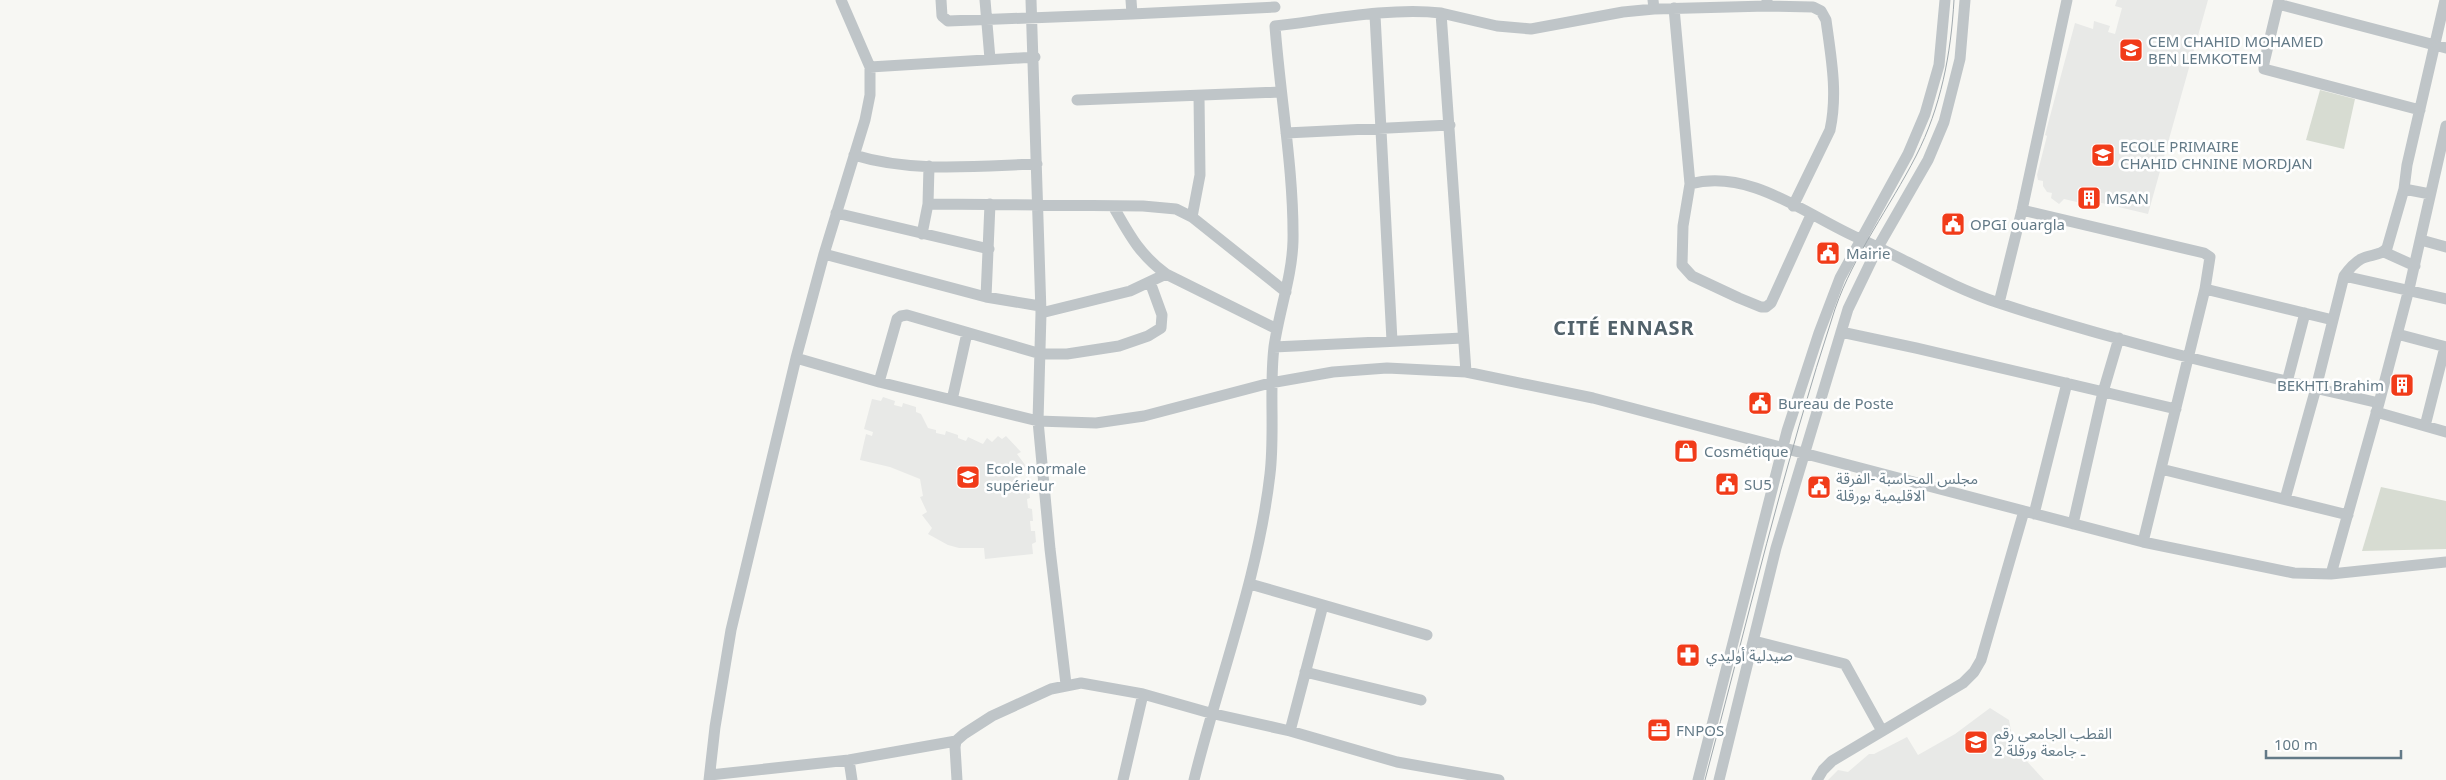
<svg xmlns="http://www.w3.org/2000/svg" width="2446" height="780" font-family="'Noto Sans','Noto Sans Arabic',sans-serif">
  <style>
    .built { fill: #e8e9e7 }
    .green { fill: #d7dcd2 }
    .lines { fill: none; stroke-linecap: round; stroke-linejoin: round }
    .minor { stroke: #bfc5c8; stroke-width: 11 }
    .tram { stroke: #a0a9ae; stroke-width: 1 }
    .labels { text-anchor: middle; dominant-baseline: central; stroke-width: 5; stroke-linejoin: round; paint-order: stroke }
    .poi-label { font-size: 15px; fill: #637a87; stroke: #fff; text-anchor: start }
    .district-label { font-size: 20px; font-weight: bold; letter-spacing: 1px; fill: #52626b; stroke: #fff }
  </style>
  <rect width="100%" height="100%" fill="#f7f7f3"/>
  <path class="built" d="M2117 0H2208L2148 214 2085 199 2081 203 2064 199 2059 204 2051 198 2052 193 2047 192 2043 186V181L2038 180 2037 175 2047 136 2045 135 2075 23 2093 29 2094 21 2110 26 2108 32 2115 34 2122 8 2115 6Z
    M883 397 895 401 894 405 902 407 903 403 916 407V412L921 414 928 428 936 430V433L945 435 946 431 958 435V438L966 441 968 437 983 444 987 438 992 442 998 436 1002 439 1006 436 1021 452 1017 454 1026 466 1017 473 1021 486 1029 490 1030 498 1027 499 1028 508 1032 509 1033 521H1030L1031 531H1035L1036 542 1032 544 1033 554 985 559 984 548H959L948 545 928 534 932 528 922 515 927 512 920 497 923 496 920 479 890 467 860 460 866 434 872 436 873 432 864 429 872 399 881 401Z
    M1990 708 2009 720 2014 747 2044 780H1828L1838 770 1848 772 1869 754H1874L1907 737 1918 755 1955 734Z"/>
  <path class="green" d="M2320 90 2355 99 2344 149 2306 140Z
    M2381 487 2446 501V549L2362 551Z"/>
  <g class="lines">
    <path class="minor" d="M941 0 942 16 948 21 1132 14
      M985 0 990 59
      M1031 0 1041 313 1038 421 1050 549 1066 684
      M1131 0 1132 14 1275 7
      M1653 0 1654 9 1767 6V0
      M2279 0 2264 63V69L2420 110
      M2278 4 2446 48
      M1767 6 1813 7 1821 11 1826 20C1831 57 1838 93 1830 130L1793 206
      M1674 8 1690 184 1683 226 1682 265 1692 276 1739 298 1761 307H1766L1771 303 1811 215
      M1441 13 1497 26 1531 29 1623 12 1654 9
      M1375 15 1392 341
      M870 67 1035 57
      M1077 100 1280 92
      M1286 133 1450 125
      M854 155C912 173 977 166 1037 164
      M1690 184C1750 168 1806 215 1858 238 1905 259 1950 287 1999 303 2123 344 2252 373 2379 403L2331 574
      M2404 189 2407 165 2445 0
      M928 204 1143 206 1176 209 1192 217 1286 292
      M1113 206C1129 234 1139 254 1166 274L1277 329
      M2022 210 2204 253 2210 257 2205 289 2143 542
      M836 213 989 249
      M1192 217 1200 175 1199 96
      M922 234 928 204 929 166
      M2421 240 2446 247
      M2384 252 2415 266
      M824 254 986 297 1040 306
      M2344 276C2349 269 2354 263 2361 259 2370 254 2381 256 2387 248L2404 189 2430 194
      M2205 289 2333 320
      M986 297 990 204
      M1999 303 2022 210 2067 0
      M1041 313 1130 291 1166 274
      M1841 332 1916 348 2176 409
      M2397 334 2446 347
      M1274 347 1463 338
      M796 358 879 382 1038 421 1096 423 1144 416 1270 383 1333 372 1387 368 1466 372 1593 398 2024 511 1981 660 1974 672 1963 683 1832 761 1823 770 1817 780
      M879 382 897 319 901 316 907 315 1041 354H1067L1119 346 1148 336 1161 328 1162 315 1150 282
      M2287 382 2305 313
      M952 400 967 333
      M2379 403 2409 289 2446 126
      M2376 412 2446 432
      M2425 426 2445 347
      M2161 469 2348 515
      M2285 499 2316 388 2344 276 2446 299
      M2024 511 2143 542 2294 573 2331 574 2446 562
      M2034 514 2067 383
      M2073 524 2103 392 2119 338
      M1250 584 1427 635
      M1754 641 1845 664 1882 731
      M1305 672 1421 700
      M1290 731 1323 605
      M849 760 852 780
      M710 775 849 760 956 741
      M709 780 715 727 731 630 796 358 824 254 865 120 870 95V67L841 0
      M957 780 955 747 956 741 964 734 992 716 1051 689 1081 683 1143 694 1210 713 1290 731 1397 762 1499 780
      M1123 780 1143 694
      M1194 780C1219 678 1258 579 1270 474 1275 432 1269 389 1274 347 1279 311 1292 277 1293 241 1294 172 1280 95 1275 26 1326 20 1391 7 1441 13L1466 372
      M1698 780 1787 431 1819 333 1840 278 1908 154 1925 114 1939 65 1945 0
      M1719 780 1776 548 1848 309 1878 247 1928 160 1944 122 1960 59 1965 0"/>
    <path class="tram" d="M1705 780C1747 623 1784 464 1835 309 1854 254 1890 207 1916 156 1941 107 1951 54 1954 0"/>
  </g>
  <defs>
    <g id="school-square" transform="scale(1.25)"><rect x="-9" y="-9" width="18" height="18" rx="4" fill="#f13b19" stroke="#fff"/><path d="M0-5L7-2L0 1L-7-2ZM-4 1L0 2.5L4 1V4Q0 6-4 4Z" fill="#fff"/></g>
    <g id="building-square" transform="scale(1.25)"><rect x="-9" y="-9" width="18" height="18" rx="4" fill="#f13b19" stroke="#fff"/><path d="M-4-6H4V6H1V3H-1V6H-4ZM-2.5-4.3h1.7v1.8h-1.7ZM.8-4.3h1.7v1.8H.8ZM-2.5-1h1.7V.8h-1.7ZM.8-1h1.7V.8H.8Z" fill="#fff"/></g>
    <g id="civic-square" transform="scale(1.25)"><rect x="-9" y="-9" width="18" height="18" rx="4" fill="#f13b19" stroke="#fff"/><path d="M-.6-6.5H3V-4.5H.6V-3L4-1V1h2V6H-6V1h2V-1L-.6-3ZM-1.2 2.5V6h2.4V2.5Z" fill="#fff"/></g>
    <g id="shop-square" transform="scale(1.25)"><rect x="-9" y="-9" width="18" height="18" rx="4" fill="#f13b19" stroke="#fff"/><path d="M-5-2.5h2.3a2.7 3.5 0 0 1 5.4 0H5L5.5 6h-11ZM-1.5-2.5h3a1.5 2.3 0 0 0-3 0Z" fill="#fff"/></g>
    <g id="university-square" transform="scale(1.25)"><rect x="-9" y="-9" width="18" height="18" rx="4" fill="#f13b19" stroke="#fff"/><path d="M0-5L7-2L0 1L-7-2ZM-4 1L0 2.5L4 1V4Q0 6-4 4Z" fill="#fff"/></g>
    <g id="pharmacy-square" transform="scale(1.25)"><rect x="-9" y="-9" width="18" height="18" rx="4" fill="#f13b19" stroke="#fff"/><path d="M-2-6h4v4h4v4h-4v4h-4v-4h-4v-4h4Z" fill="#fff"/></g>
    <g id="office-square" transform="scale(1.25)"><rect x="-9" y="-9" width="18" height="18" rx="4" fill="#f13b19" stroke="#fff"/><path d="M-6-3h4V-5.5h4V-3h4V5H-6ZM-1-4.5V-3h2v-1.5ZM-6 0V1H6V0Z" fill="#fff"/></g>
  </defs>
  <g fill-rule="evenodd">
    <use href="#school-square" x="2131" y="50"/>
    <use href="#school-square" x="2103" y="155"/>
    <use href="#building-square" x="2089" y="198"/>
    <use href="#civic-square" x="1953" y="224"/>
    <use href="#civic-square" x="1828" y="253"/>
    <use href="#building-square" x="2402" y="385"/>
    <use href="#civic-square" x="1760" y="403"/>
    <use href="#shop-square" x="1686" y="451"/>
    <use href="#university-square" x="968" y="477"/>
    <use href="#civic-square" x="1727" y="484"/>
    <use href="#civic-square" x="1819" y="487"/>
    <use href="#pharmacy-square" x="1688" y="655"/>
    <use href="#office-square" x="1659" y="730"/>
    <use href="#university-square" x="1976" y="742"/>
  </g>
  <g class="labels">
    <g class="poi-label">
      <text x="2148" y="41">CEM CHAHID MOHAMED<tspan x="2148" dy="17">BEN LEMKOTEM</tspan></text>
      <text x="2120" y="146">ECOLE PRIMAIRE<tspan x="2120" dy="17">CHAHID CHNINE MORDJAN</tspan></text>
      <text x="2106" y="198">MSAN</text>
      <text x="1970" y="224">OPGI ouargla</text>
      <text x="1846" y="253">Mairie</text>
      <text x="2384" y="385" text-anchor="end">BEKHTI Brahim</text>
      <text x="1778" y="403">Bureau de Poste</text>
      <text x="1704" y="451">Cosmétique</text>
      <text x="986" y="468">Ecole normale<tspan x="986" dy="17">supérieur</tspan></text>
      <text x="1836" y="478">مجلس المحاسبة -الفرقة<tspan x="1836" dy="17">الاقليمية بورقلة</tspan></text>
      <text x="1744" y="484">SU5</text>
      <text x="1706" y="655">صيدلية أوليدي</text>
      <text x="1676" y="730">FNPOS</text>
      <text x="1994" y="733">القطب الجامعي رقم<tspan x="1994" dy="17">2 ـ جامعة ورقلة</tspan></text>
    </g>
    <g class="district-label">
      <text x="1624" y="327">CITÉ ENNASR</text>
    </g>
  </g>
  <path d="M2266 750v8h135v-8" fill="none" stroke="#637a87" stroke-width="2.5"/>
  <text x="2274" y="750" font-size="15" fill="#637a87" stroke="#ffffff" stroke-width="4" paint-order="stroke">100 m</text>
</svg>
